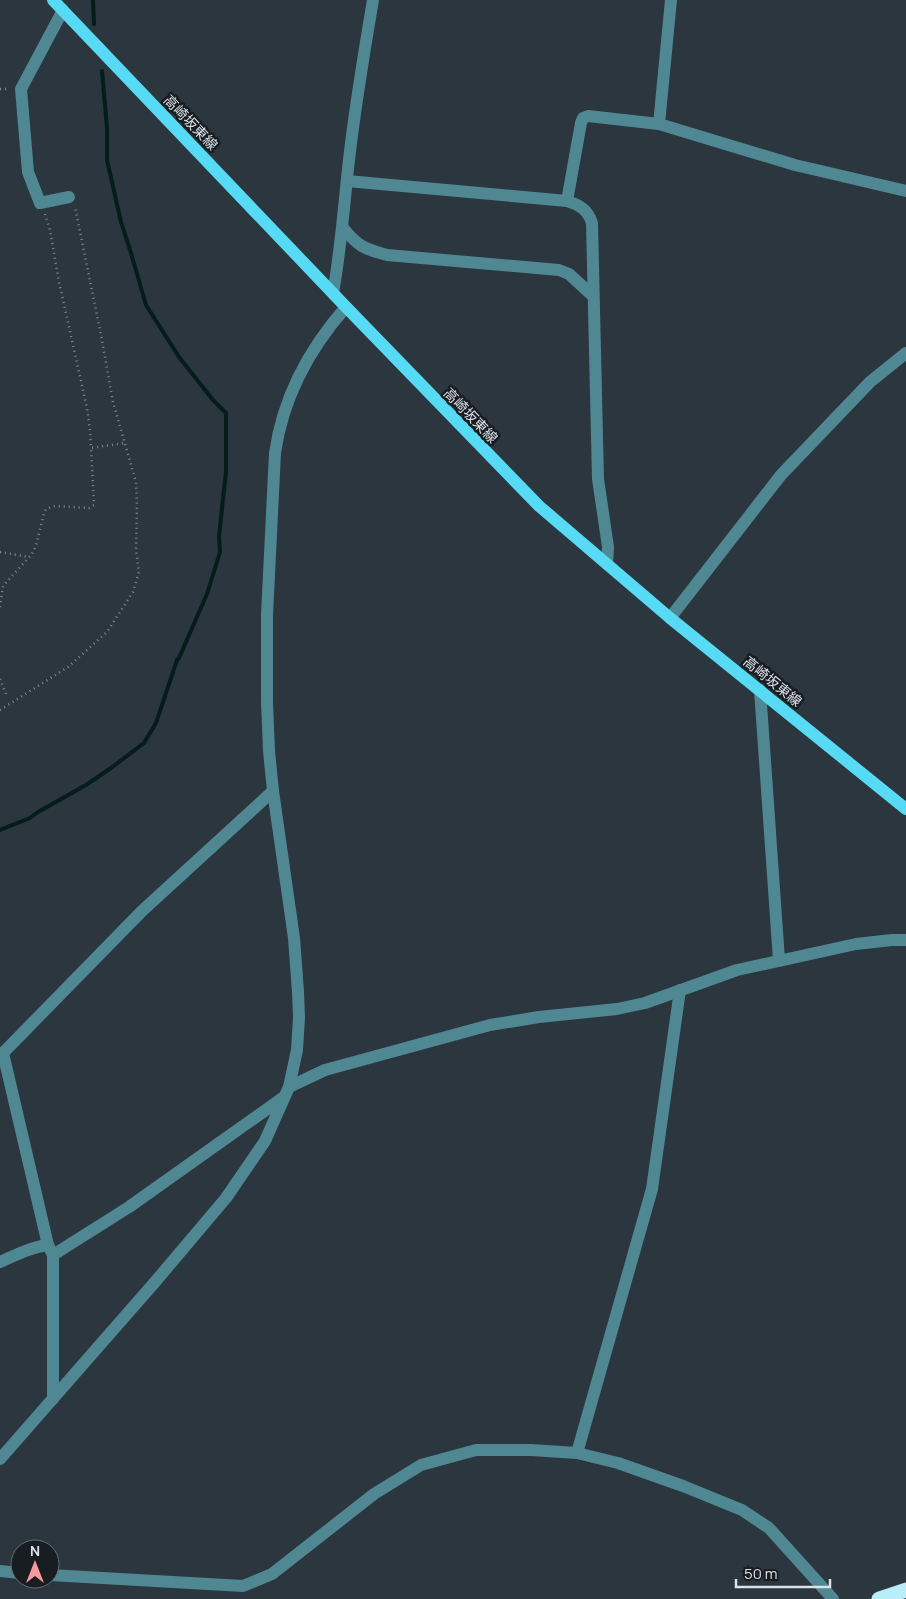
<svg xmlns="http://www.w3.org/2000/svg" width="906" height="1599" font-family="Manrope,'Noto Sans JP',sans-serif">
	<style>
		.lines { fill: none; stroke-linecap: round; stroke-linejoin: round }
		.stream { stroke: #051d1a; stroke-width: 4 }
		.path { stroke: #828b92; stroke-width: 2.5; stroke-dasharray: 1 4; stroke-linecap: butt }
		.minor { stroke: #4f8893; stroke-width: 12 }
		.major { stroke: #57daf3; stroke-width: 12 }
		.highway { stroke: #b9edf8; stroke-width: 15 }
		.labels { text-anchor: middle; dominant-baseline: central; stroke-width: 5; stroke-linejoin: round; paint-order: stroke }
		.street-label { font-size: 14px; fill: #dce3e8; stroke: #181d21 }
	</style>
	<rect width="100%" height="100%" fill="#2b363e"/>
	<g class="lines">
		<!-- stream -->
		<g class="stream">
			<polyline points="93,0 94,24"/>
			<polyline points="0,830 30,818 38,812 86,785 111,768 144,743 156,723 177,660 179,658 207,594 220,552 219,536 226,472 226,413 213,400 179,357 146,305 131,253 121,222 107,160 107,128 102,71"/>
		</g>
		<!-- path -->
		<g class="path">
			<polyline points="0,89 8,89"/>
			<polyline points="45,214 50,230 59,282 87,408 90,430 91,448 125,443"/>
			<polyline points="0,552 29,557"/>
			<polyline points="0,607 3,586 32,554 36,546 44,513 46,509 55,506 89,508 94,505 91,448"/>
			<polyline points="0,679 6,694"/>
			<polyline points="0,710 68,667 107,632 133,592 139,572 136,550 137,505 136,482 113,402 101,335 75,207"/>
		</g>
		<!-- minor -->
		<g class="minor">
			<polyline points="63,10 21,89 28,172 40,203 69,197"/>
			<polyline points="659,124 671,0"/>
			<path d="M347,181L567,201C580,205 588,210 592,223L598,479L608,547L607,564"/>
			<polyline points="567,201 581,123 583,118 588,116 659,124 795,165 906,191"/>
			<path d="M343,228C358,246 364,249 387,255L559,270L569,274L593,296"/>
			<path d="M333,293C341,249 344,204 349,160C355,106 364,53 373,0"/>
			<polyline points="670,618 781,475 870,382 906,353"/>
			<polyline points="760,690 779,960"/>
			<polyline points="3,1053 48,1245 53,1255 53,1399"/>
			<polyline points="0,1054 3,1053 142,911 273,791"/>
			<polyline points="289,1087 325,1070 490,1025 539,1017 617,1009 645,1003 737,970 856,944 892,940 906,940"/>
			<polyline points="53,1255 129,1207 284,1097"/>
			<path d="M0,1262C16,1255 31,1247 48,1245"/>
			<polyline points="577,1453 652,1189 680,990"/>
			<path d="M0,1459L155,1282L226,1198L265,1141L289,1087L297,1050L299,1018L298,992L294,938L273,791L269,751L267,702V615L275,453C283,397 309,349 346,307"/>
			<polyline points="0,1571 20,1573"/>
			<polyline points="50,1575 243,1586 272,1574 374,1494 421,1465 476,1450 531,1450 577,1453 618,1463 683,1486 742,1510 769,1528 833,1599"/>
		</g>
		<!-- major -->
		<polyline class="major" points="53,0 346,307 539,506 670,618 906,809"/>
		<!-- highway -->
		<polyline class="highway" points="879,1599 906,1590"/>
	</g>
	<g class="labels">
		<!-- street labels -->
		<g class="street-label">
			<text transform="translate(191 122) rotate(46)">高崎坂東線</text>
			<text transform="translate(471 415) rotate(46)">高崎坂東線</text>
			<text transform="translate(773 681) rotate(39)">高崎坂東線</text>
		</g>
	</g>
	<!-- north arrow -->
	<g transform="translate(35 1564)"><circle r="24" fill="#181d21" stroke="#666c71"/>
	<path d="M0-4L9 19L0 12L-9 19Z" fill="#f59b9c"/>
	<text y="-8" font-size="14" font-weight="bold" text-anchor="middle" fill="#dce3e8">N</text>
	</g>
	<!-- scale -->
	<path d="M736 1579v8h94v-8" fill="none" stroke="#dce3e8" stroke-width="2.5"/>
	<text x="744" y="1579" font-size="15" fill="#dce3e8" stroke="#181d21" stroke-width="4" paint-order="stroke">50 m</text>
</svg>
